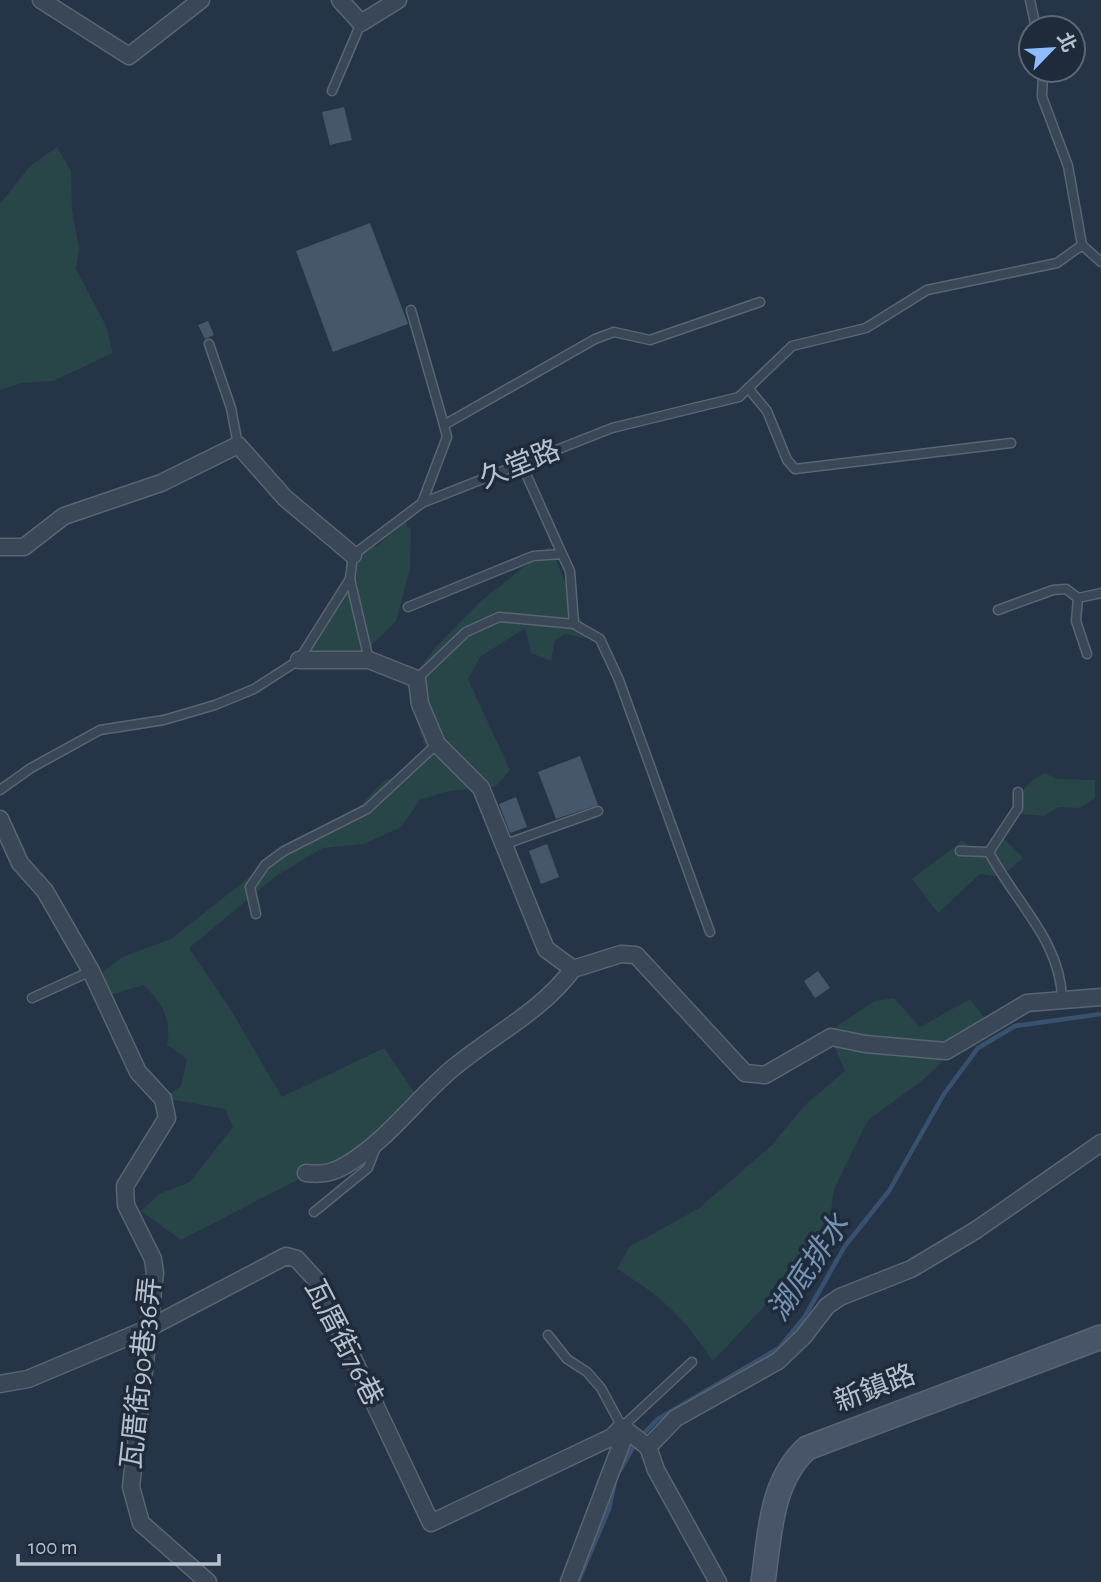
<svg xmlns="http://www.w3.org/2000/svg" width="1101" height="1582" font-family="'Alegreya Sans','Noto Sans TC',sans-serif">
	<style>
		.green { fill: #284547 }
		.lines { fill: none; stroke-linecap: round; stroke-linejoin: round }
		.stream { stroke: #38516f; stroke-width: 4.5 }
		.building { fill: #47576b }
		.lane-casing { stroke: #596573; stroke-width: 11 }
		.street-casing { stroke: #596573; stroke-width: 19 }
		.secondary-casing { stroke: #596573; stroke-width: 26 }
		.lane { stroke: #3a4756; stroke-width: 8 }
		.street { stroke: #3a4756; stroke-width: 16 }
		.secondary { stroke: #485569; stroke-width: 23 }
		.labels { text-anchor: middle; dominant-baseline: central; stroke-width: 7; stroke-linejoin: round; paint-order: stroke }
		.street-label { font-size: 28px; fill: #b8c2cf; stroke: #1f2b3b }
		.water-label { font-size: 30px; font-style: italic; fill: #7693b4; stroke: #1f2b3b }
	</style>
	<rect width="100%" height="100%" fill="#253547"/>
	<!-- green -->
	<g class="green">
		<polygon points="57,147 71,171 72,210 79,249 76,269 106,326 113,353 53,381 21,383 0,390 0,204 30,166"/>
		<polygon points="406,521 408,528 411,527 410,569 396,621 353,664 306,660 349,580 353,555 377,546"/>
		<path d="M550,546L583,625L599,636L584,638L566,634L555,640L551,661L531,653L525,628L480,657L468,679L510,770L495,787L449,791L420,800L401,827L364,844L323,848L276,876L189,948L231,1010L282,1097L384,1048L417,1096L384,1135L181,1240L141,1211L159,1194L190,1182L233,1127L225,1109L164,1098L181,1086L187,1059L167,1045C172,1019 162,1002 143,985L107,996L103,972L122,957L171,939L289,846L355,811L384,781L404,773L426,752L413,708L409,681L436,647L480,602Z"/>
		<path d="M1045,773L1057,779L1095,780V798L1080,808L1059,807L1044,816L1022,814L1017,804C1022,788 1031,779 1045,773Z"/>
		<polygon points="999,834 1023,858 1001,877 980,874 938,913 912,879 962,841 981,854"/>
		<path d="M894,998L920,1027L970,999L994,1031L950,1054L922,1081L868,1120L834,1189L827,1239L713,1361C680,1314 665,1299 617,1269L629,1247L698,1209L772,1145L805,1105L845,1071L828,1032L875,1001Z"/>
	</g>
	<g class="lines">
		<!-- stream -->
		<g class="stream">
			<polyline points="620,1470 638,1439 658,1419 779,1348 804,1318 845,1246 889,1191 944,1094 978,1048 1015,1026 1101,1014"/>
			<polyline points="578,1582 609,1509 615,1481"/>
		</g>
	</g>
	<!-- building -->
	<g class="building">
		<polygon points="344,107 352,140 330,145 322,112"/>
		<polygon points="370,223 408,324 333,352 296,251"/>
		<polygon points="208,321 214,335 205,339 198,325"/>
		<polygon points="580,756 598,805 556,819 538,772"/>
		<polygon points="516,797 527,827 510,833 499,804"/>
		<polygon points="547,844 559,877 541,884 529,851"/>
		<polygon points="818,971 830,988 815,998 804,981"/>
	</g>
	<g class="lines">
		<!-- lane casing -->
		<g class="lane-casing">
			<g id="lane">
				<polyline points="1030,0 1036,28"/>
				<polyline points="1043,70 1042,97 1068,166 1082,245"/>
				<polyline points="332,91 361,23"/>
				<polyline points="411,310 444,425 595,339 614,332 650,340 760,302"/>
				<polyline points="209,344 231,408 238,445"/>
				<polyline points="748,388 767,411 787,460 795,469 1011,443"/>
				<polyline points="522,465 562,554"/>
				<polyline points="422,503 447,437 444,425"/>
				<polyline points="350,579 369,660"/>
				<polyline points="1078,598 1076,621 1087,654"/>
				<polyline points="408,607 533,556 562,554 570,571 574,624 600,639 619,680 710,932"/>
				<polyline points="998,610 1053,590 1066,589 1078,598 1101,593"/>
				<polyline points="417,679 466,632 499,617 574,624"/>
				<polyline points="0,790 31,768 100,730 164,720 215,705 254,689 299,660 350,579 353,555 422,503 612,428 739,397 792,346 866,328 927,290 1057,263 1082,245 1101,262"/>
				<path d="M1018,792V808L989,852C1014,901 1061,941 1062,999"/>
				<polyline points="503,845 598,811"/>
				<polyline points="960,851 989,852"/>
				<polyline points="256,914 250,887 265,865 284,851 367,809 437,744"/>
				<polyline points="32,998 91,971"/>
				<polyline points="314,1212 368,1168 376,1147"/>
				<polyline points="548,1335 567,1359 587,1372 601,1388 622,1427 692,1362"/>
			</g>
		</g>
		<!-- street casing -->
		<g class="street-casing">
			<g id="street">
				<polyline points="41,0 129,56 201,0"/>
				<polyline points="340,0 361,23 398,0"/>
				<polyline points="0,547 24,547 64,516 161,483 238,445 285,498 353,555"/>
				<polyline points="299,660 369,660 417,679 420,704 437,744 481,788 546,949 573,969 621,954 636,955 745,1073 765,1075 831,1037 865,1044 946,1051 1027,1003 1101,997"/>
				<polyline points="0,819 20,863 45,891 91,971 138,1072 163,1099 167,1118 125,1186 126,1205 153,1259 155,1273 131,1487 141,1523 208,1582"/>
				<path d="M306,1173C322,1175 332,1173 346,1165C388,1140 417,1098 453,1068C494,1034 541,1012 573,969"/>
				<polyline points="0,1384 28,1379 147,1329 286,1256 297,1259 316,1280 431,1523 612,1437 622,1427 648,1447 656,1470 718,1582"/>
				<polyline points="648,1447 676,1418 778,1361 804,1336 827,1306 840,1297 911,1269 976,1230 1101,1143"/>
				<polyline points="569,1582 626,1432"/>
			</g>
		</g>
		<!-- secondary casing -->
		<g class="secondary-casing">
			<path id="secondary" d="M763,1582C770,1535 770,1482 807,1448L1101,1337"/>
		</g>
		<!-- lane -->
		<use href="#lane" class="lane"/>
		<!-- street -->
		<use href="#street" class="street"/>
		<!-- secondary -->
		<use href="#secondary" class="secondary"/>
	</g>
	<g class="labels">
		<!-- street labels -->
		<g class="street-label">
			<text transform="translate(520 465) rotate(-22)">久堂路</text>
			<text transform="translate(343 1343) rotate(63)">瓦厝街76巷</text>
			<text transform="translate(142 1373) rotate(-84)">瓦厝街90巷36弄</text>
			<text transform="translate(875 1389) rotate(-21)">新鎮路</text>
		</g>
		<!-- water labels -->
		<g class="water-label">
			<text transform="translate(809 1268) rotate(-56)">湖底排水</text>
		</g>
	</g>
	<!-- north arrow -->
	<g transform="translate(1052 49) rotate(65)"><circle r="33" fill="#1f2b3b" stroke="#5c6776" stroke-width="2"/>
	<path d="M0-5L12 26L0 18L-12 26Z" fill="#8dbdff"/>
	<text y="-10" font-size="19" font-weight="bold" text-anchor="middle" fill="#b8c2cf">北</text>
	</g>
	<!-- scale -->
	<path d="M18 1554v10h201v-10" fill="none" stroke="#b8c2cf" stroke-width="3.5"/>
	<text x="28" y="1554" font-size="21" fill="#b8c2cf" stroke="#1f2b3b" stroke-width="5" paint-order="stroke">100 m</text>
</svg>
